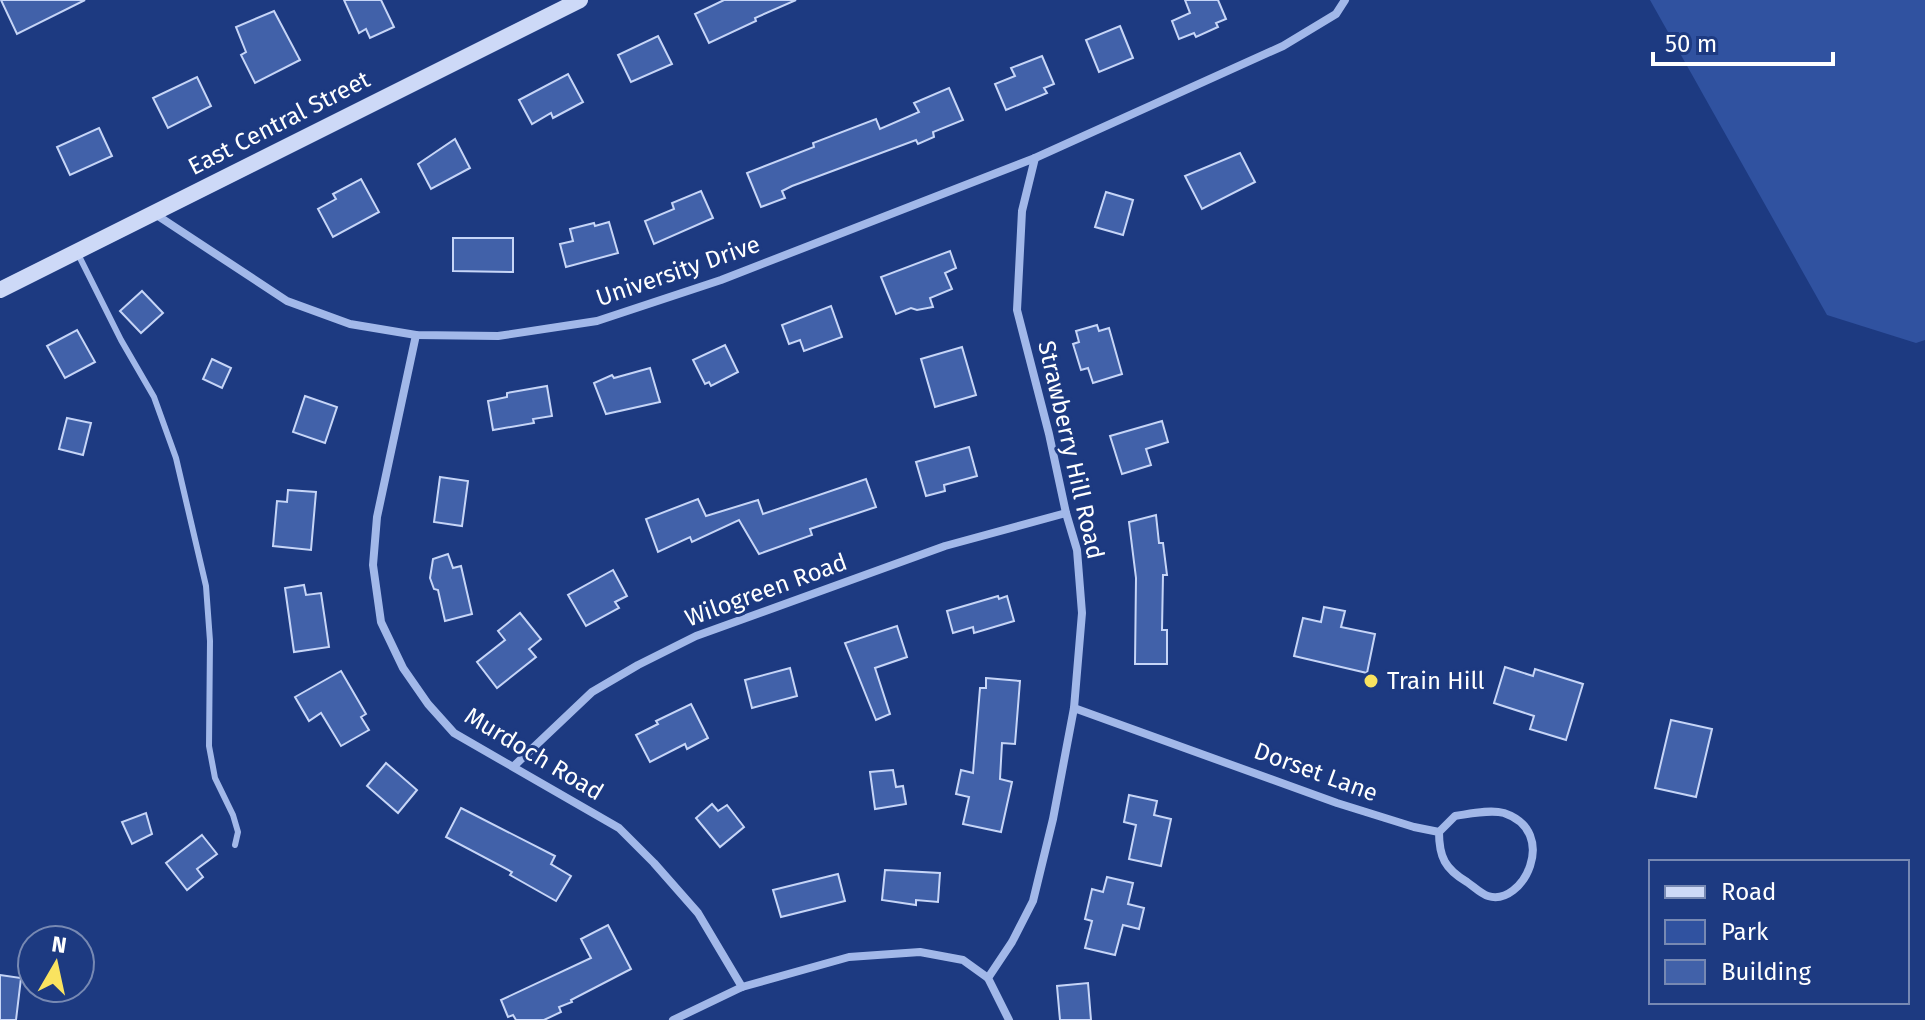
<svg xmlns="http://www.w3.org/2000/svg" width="1925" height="1020" font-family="'Fira Sans',sans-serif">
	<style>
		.green { fill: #3052a0 }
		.building { fill: #4161a9; stroke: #c6d5f7; stroke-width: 2 }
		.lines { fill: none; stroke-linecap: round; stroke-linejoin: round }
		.service { stroke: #a2b8e9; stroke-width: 6 }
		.minor { stroke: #a2b8e9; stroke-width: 8 }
		.secondary { stroke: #cdd9f7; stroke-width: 16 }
		.poi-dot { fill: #f9e360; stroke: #1d3a81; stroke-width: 3 }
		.labels { text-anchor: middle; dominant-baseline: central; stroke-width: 6; stroke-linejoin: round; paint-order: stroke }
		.street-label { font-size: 24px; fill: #fff; stroke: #1d3a81 }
		.poi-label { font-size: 24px; fill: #fff; stroke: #1d3a81; text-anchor: start }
	</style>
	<rect width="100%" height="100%" fill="#1d3a81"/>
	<!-- green -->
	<polygon class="green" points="1650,0 1925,0 1925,340 1916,343 1827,315"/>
	<!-- building -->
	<g class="building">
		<polygon points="1,0 85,0 17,34"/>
		<polygon points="344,0 381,0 394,27 370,38 366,29 359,33"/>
		<polygon points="724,0 796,0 755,18 756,21 709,43 695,14"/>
		<polygon points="1185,0 1218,0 1226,19 1216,23 1218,27 1196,37 1194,33 1179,39 1172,21 1190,13"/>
		<polygon points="274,11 300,60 255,83 241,55 246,52 236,27"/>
		<polygon points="1120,26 1133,58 1099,72 1086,40"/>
		<polygon points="658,36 672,64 631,82 618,55"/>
		<polygon points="1042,56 1054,84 1044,88 1047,93 1006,110 995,84 1015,76 1011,68"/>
		<polygon points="568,74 583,102 553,118 551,113 532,124 519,100"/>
		<polygon points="197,77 211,106 168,128 153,98"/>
		<polygon points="949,88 963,120 933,132 934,137 918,144 916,140 792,186 782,191 785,198 761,207 747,173 814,147 813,143 876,119 880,129 919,112 914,103"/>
		<polygon points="99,128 112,156 70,175 57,147"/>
		<polygon points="455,139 470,168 431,189 418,164"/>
		<polygon points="1240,153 1255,182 1202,209 1185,176"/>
		<polygon points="361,179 379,212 333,237 318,209 336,199 333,194"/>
		<polygon points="701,191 713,218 654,244 645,221 674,209 672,203"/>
		<polygon points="1106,192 1133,200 1123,235 1095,227"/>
		<polygon points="609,222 618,253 566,267 560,244 573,241 570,229 594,223 595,226"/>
		<polygon points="453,238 513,238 513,272 453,271"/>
		<polygon points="950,251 956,268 945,273 952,289 930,298 933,307 917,310 911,308 896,314 881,277"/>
		<polygon points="142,291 163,313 141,333 120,311"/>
		<polygon points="831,306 842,337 804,351 800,340 789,344 782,325"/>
		<polygon points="1097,325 1099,331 1109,328 1122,374 1093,383 1088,368 1081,370 1073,344 1079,342 1076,331"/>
		<polygon points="77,330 95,362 65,378 47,346"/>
		<polygon points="725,345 738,372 711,386 709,382 705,384 693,360"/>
		<polygon points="962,347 976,395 935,407 921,359"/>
		<polygon points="212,359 231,368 222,388 203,379"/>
		<polygon points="650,368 660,402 606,414 594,383 612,375 614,378"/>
		<polygon points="547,386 552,416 533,419 534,423 493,430 488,401 507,397 507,393"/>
		<polygon points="305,396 337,407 325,443 293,432"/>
		<polygon points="67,418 91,423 83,455 59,449"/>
		<polygon points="1162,421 1168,442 1146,449 1151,465 1122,474 1110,436"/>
		<polygon points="969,447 977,476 944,485 945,491 926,496 916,462"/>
		<polygon points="440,477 468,481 462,526 434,522"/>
		<polygon points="866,479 876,507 810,529 812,535 759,554 739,520 692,542 690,537 658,552 646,519 698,499 706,516 758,500 763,514"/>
		<polygon points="288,490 316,492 311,550 273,546 277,501 287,502"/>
		<polygon points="1156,515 1159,543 1163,543 1167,575 1163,575 1162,630 1167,630 1167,664 1135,664 1136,578 1129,522"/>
		<polygon points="448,554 453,568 461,566 472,614 445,621 438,590 434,589 430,578 433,559"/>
		<polygon points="613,570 627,596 615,602 619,608 586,626 568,595"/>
		<polygon points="304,585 306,595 321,593 329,647 294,652 285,588"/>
		<polygon points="998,596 999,599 1007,596 1014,621 974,633 973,627 953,633 947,611"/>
		<polygon points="1324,607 1345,611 1341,627 1375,634 1367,673 1294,656 1303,618 1321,622"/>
		<polygon points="520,613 541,639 529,649 536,657 497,688 477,662 505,640 498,631"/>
		<polygon points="897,626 907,657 875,668 890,714 876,720 845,643"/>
		<polygon points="1505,667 1533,676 1535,669 1583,684 1566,740 1530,729 1534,716 1494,703"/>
		<polygon points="790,668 797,696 752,708 745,680"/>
		<polygon points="341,671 366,714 361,717 369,730 341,746 321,713 309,721 295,697"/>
		<polygon points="986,678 1020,681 1015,744 1002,743 1000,779 1012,782 1001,832 963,824 969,797 956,794 961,770 973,773 980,688 986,688"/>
		<polygon points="691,704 708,738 687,749 685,744 650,762 636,735 658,724 656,721"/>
		<polygon points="1671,720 1712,729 1696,797 1655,788"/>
		<polygon points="386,763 417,790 398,813 367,786"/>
		<polygon points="893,770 896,787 903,786 906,804 875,809 870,772"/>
		<polygon points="1129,795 1157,801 1154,815 1171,819 1161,866 1129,859 1136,825 1124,822"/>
		<polygon points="712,804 718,811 727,805 744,827 720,847 696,818"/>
		<polygon points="461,808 555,856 551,864 571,876 556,901 510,875 512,872 446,837"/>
		<polygon points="146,813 152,834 132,844 122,822"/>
		<polygon points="202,835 217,854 197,869 203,877 187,890 166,863"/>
		<polygon points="885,870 940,873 938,902 916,900 916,905 882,900"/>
		<polygon points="838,874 845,901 781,917 773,890"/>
		<polygon points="1107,877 1133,883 1128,904 1144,908 1139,929 1123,925 1115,955 1085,948 1092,921 1085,919 1092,889 1103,892"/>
		<polygon points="608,925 631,969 571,1000 572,1002 559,1007 561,1012 544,1020 516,1020 513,1015 508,1017 501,1000 591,958 581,939"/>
		<polygon points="0,975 21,978 16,1020 0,1020"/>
		<polygon points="1088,983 1091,1020 1060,1020 1057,986"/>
	</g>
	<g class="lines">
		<!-- service -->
		<polyline class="service" points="77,252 121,340 154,397 176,458 206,586 210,641 209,746 215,778 233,815 238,832 235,845"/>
		<!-- minor -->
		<g class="minor">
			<polyline points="155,214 287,301 350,324 416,335 498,336 597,321 721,280 1035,158 1283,46 1336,14 1345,0"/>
			<polyline points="416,335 377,517 373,565 381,622 403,668 428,704 454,733 619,828 654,863 698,913 742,987"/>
			<path d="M1074,708L1337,803L1414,827L1439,832L1455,816C1469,814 1490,809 1504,813C1560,832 1523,907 1488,896C1481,894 1473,886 1467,882C1445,869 1439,857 1439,832"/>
			<polyline points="514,766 592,692 638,665 696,636 945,546 1066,513"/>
			<polyline points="673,1020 742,987 849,957 920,952 963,960 988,978"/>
			<polyline points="1009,1020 988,978 1012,942 1033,901 1053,819 1074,708 1082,613 1077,550 1066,513 1049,434 1017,310 1022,211 1035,158"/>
		</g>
		<!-- secondary -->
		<polyline class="secondary" points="0,290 580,0"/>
	</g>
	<!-- markers -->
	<circle class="poi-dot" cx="1371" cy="681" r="8"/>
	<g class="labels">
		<!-- street labels -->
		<g class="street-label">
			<text transform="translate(279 123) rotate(-27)">East Central Street</text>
			<text transform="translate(678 271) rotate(-19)">University Drive</text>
			<text transform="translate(1071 450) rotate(77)">Strawberry Hill Road</text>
			<text transform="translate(766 590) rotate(-20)">Wilogreen Road</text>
			<text transform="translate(534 754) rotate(31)">Murdoch Road</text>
			<text transform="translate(1316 772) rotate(20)">Dorset Lane</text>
		</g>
		<!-- poi labels -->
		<g class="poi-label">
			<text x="1387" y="681">Train Hill</text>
		</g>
	</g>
	<!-- legend -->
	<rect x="1649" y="860" width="260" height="144" fill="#1d3a81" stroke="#7789b3" stroke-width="2"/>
	<rect x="1665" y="886" width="40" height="12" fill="#cdd9f7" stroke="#7789b3" stroke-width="2"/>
	<text x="1721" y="900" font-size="24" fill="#ffffff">Road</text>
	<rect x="1665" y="920" width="40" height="24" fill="#3052a0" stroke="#7789b3" stroke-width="2"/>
	<text x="1721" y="940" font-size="24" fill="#ffffff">Park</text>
	<rect x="1665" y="960" width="40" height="24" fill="#4161a9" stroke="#7789b3" stroke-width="2"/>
	<text x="1721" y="980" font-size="24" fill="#ffffff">Building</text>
	<!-- north arrow -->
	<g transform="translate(56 964) rotate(9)"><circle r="38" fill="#1d3a81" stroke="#7789b3" stroke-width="2"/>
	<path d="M0-6L14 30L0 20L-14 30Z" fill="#f9e360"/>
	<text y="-12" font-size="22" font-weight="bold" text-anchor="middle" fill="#ffffff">N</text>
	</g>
	<!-- scale -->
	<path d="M1653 52v12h180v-12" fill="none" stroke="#ffffff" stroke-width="4"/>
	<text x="1665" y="52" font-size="24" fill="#ffffff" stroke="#1d3a81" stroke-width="6" paint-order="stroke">50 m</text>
</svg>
